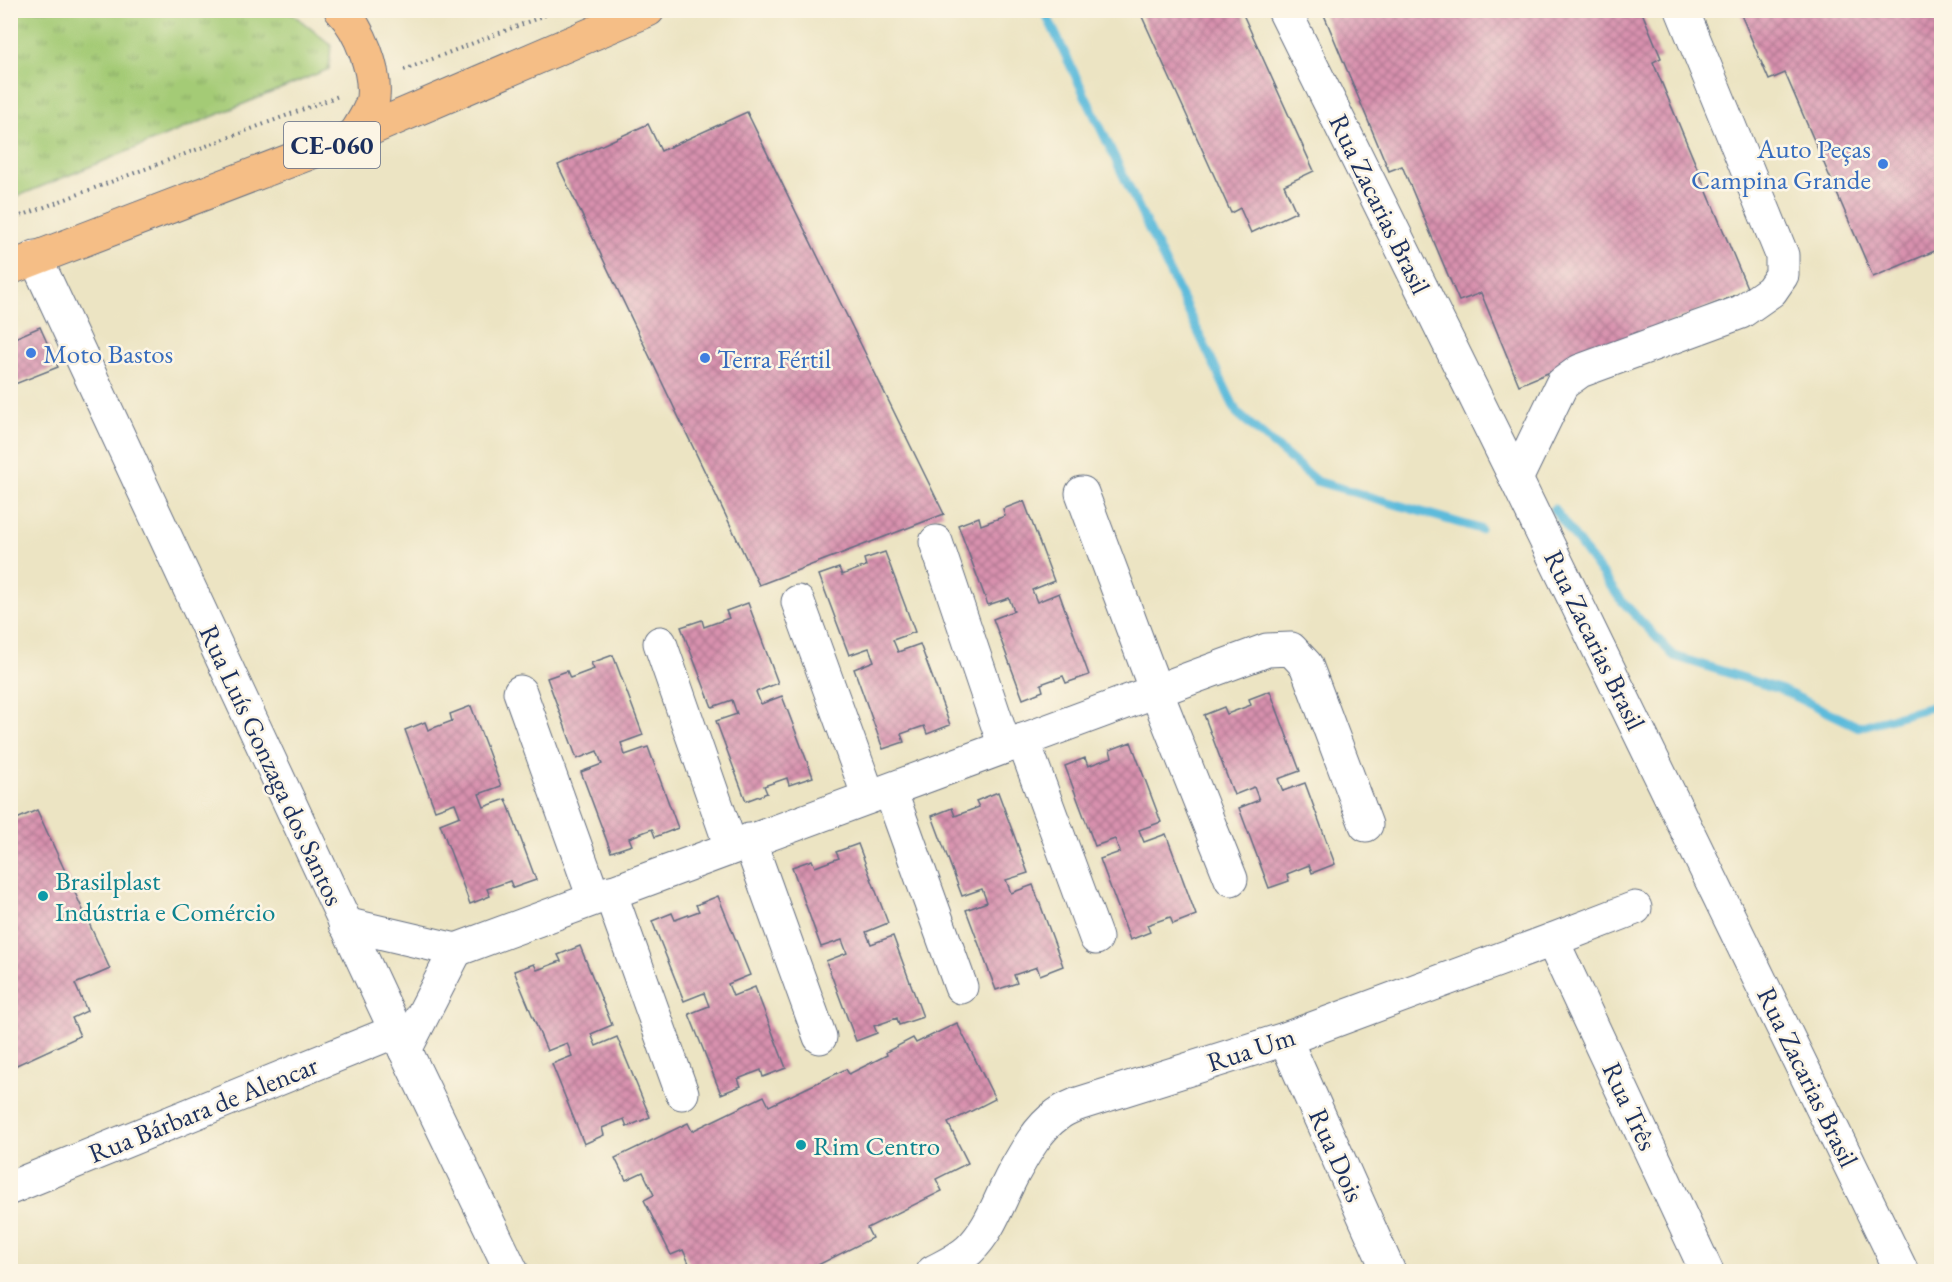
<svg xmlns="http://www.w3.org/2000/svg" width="1952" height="1282" font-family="'EB Garamond',serif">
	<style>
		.grass { fill: url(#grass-tufts); stroke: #607d6a; stroke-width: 1.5 }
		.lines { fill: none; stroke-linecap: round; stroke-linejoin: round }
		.stream { stroke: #5dbbdb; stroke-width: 9 }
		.building { fill: url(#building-cross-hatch) }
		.minor-casing { stroke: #646e81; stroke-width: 35 }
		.highway-casing { stroke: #646e81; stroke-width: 35 }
		.path { stroke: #646e81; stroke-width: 4; stroke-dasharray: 1.5 4.5; stroke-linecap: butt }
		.minor { stroke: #fff; stroke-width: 33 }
		.highway { stroke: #f5be86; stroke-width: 33 }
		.shop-dot { fill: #3f7fe0; stroke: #fcf5e5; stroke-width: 2 }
		.culture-dot { fill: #0f9aa8; stroke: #fcf5e5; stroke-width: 2 }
		.labels { text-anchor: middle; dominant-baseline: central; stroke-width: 5; stroke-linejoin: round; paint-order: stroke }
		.shield { fill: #fcf5e5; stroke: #5e6a86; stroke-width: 1.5 }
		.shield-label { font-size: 26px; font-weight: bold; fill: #1b2f5e }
		.shop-label { font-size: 27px; fill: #366cbe; stroke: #fcf5e5; text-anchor: start }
		.street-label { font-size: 27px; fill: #1b2f5e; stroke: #fcf5e5 }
		.culture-label { font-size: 27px; fill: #0d838f; stroke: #fcf5e5; text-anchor: start }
	</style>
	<defs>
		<pattern id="grass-tufts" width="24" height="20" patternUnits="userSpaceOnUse" patternTransform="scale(1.5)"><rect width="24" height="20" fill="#a4cb76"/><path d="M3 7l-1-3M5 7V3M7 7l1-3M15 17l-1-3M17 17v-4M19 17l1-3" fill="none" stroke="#85a564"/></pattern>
		<pattern id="building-cross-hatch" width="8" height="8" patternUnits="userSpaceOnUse" patternTransform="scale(1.5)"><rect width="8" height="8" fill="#d891ae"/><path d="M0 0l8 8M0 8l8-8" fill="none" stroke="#ae7791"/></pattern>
	</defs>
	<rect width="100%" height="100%" fill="#fcf5e5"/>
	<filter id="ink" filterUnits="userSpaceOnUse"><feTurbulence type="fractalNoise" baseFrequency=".0167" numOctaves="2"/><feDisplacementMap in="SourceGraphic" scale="12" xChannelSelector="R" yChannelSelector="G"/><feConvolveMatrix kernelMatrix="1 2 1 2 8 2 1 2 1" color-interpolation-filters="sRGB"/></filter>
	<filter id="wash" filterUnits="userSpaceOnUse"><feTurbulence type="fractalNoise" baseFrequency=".008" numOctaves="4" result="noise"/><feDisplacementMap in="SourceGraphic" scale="24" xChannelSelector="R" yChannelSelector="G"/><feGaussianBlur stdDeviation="1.35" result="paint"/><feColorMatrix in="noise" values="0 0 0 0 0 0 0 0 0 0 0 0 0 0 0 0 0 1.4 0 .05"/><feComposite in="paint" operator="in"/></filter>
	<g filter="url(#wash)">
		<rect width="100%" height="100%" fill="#ece4c3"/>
		<!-- grass -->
		<polygon class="grass" points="11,10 289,11 331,45 329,69 11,199"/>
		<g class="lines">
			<!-- stream -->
			<g class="stream">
				<polyline points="1044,10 1237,413 1316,481 1480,529"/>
				<polyline points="1554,509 1621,600 1674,656 1782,690 1859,727 1942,704"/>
			</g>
		</g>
		<g id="blocks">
			<!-- building -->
			<g class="building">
				<polygon points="1139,10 1241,10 1314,171 1284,185 1296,212 1251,233 1240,208 1231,213"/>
				<polygon points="1322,10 1641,10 1661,58 1653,62 1748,290 1519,385 1481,293 1459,301 1402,166 1389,171"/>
				<polygon points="1739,10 1942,10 1942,248 1873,277 1785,73 1769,80"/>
				<polygon points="747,112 944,514 759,585 558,165 648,124 661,151"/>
				<polygon points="40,327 58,367 10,386 10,340"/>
				<polygon points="1024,501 1054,581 1032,590 1037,602 1059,593 1089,675 1066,683 1063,676 1041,684 1043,691 1023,699 993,619 1014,611 1009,598 988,605 958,525 979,517 981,525 1005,516 1003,509"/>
				<polygon points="885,552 915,632 893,640 898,652 920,644 950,725 927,734 924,726 901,734 904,742 883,749 854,669 874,661 869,648 849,655 819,575 839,568 842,575 866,566 864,559"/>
				<polygon points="748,603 778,683 756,692 761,704 782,696 813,777 789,785 787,778 764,786 767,793 746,801 716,721 737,714 732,700 712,707 681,627 702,620 704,627 729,618 726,611"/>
				<polygon points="613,655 643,735 621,743 625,755 648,747 678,828 655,837 652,829 629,838 632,845 611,852 581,772 602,764 597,751 577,759 547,678 567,671 570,678 594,669 591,663"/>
				<polygon points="1270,691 1300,771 1278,779 1283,791 1305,783 1335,864 1312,873 1309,865 1287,874 1289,881 1269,888 1239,808 1259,800 1254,787 1234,795 1204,715 1224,707 1227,714 1251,705 1249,699"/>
				<polygon points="471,706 501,786 479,794 484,807 506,799 536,880 513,888 510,881 487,889 490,896 470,904 440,824 460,816 455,803 435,810 405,730 425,722 428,730 452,721 450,714"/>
				<polygon points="1131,742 1161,822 1139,830 1144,842 1166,834 1196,915 1173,924 1170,917 1147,925 1150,932 1130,940 1100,859 1120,852 1115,839 1095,846 1065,766 1085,758 1088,766 1112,757 1110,750"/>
				<polygon points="998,792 1028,873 1006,880 1011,893 1033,885 1063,966 1040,975 1037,967 1014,975 1017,983 996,990 966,910 987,902 982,889 962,896 932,816 952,808 955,816 979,807 976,801"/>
				<polygon points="37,810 110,969 75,984 87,1011 72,1018 80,1036 10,1068 10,822"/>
				<polygon points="858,844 888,923 866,932 871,944 893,936 923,1017 899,1025 897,1018 874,1026 877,1033 856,1041 826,961 847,953 842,940 821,947 792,867 812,860 815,867 839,858 836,852"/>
				<polygon points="718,896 750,975 728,984 733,996 755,987 786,1068 763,1077 761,1070 738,1079 741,1086 721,1094 689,1014 709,1006 704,993 684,1001 652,921 672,913 675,920 699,911 696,905"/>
				<polygon points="580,946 612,1025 591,1034 596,1046 617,1037 650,1117 627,1127 624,1119 602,1128 604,1135 584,1144 552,1064 572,1056 567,1043 547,1051 514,971 534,964 537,970 561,961 558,955"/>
				<polygon points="957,1023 995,1099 948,1123 968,1163 936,1179 942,1191 867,1228 872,1238 804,1272 693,1272 683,1250 671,1255 644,1200 654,1195 643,1172 626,1180 615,1158 688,1123 692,1131 764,1096 769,1106 846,1069 849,1074 887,1055 886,1052 913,1038 916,1043"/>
			</g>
		</g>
	</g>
	<g filter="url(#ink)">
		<use href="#blocks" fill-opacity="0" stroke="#646e81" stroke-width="1.5"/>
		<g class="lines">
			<!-- minor casing -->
			<g class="minor-casing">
				<g id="minor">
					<polyline points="1284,10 1516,479 1902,1272"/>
					<polyline points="35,257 396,1031 512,1272"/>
					<polyline points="1516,479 1562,384 1580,371 1741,312 1771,291 1782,275 1782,255 1682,10"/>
					<polyline points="1082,493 1156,691 1231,879"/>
					<polyline points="936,542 1005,747"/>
					<polyline points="798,602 869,797"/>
					<polyline points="660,643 731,847"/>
					<polyline points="520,692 594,898"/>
					<polyline points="1023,740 1096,938"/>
					<polyline points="890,790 961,987"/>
					<polyline points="749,840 820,1037"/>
					<polyline points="610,892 682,1093"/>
					<polyline points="345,924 456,950 1267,650 1291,649 1306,665 1366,825"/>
					<polyline points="1552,940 1707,1272"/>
					<polyline points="1285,1039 1389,1272"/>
					<polyline points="405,1050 456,950"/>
					<polyline points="10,1188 396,1031"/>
					<path d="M933,1272C946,1265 958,1260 969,1250C991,1229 999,1200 1013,1174C1024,1154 1038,1128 1057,1115C1063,1110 1071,1107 1078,1104L1285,1039L1552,940L1635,908"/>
				</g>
			</g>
			<!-- highway casing -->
			<g class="highway-casing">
				<g id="highway">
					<path d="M341,10C360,30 376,70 373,98C371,111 361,125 354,136"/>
					<polyline points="10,268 354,136 648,10"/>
				</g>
			</g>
			<!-- path -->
			<g class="path">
				<polyline points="404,70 556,11"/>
				<polyline points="10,220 341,95"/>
			</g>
			<!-- minor -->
			<use href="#minor" class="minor"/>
			<!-- highway -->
			<use href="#highway" class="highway"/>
		</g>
	</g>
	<!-- markers -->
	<g class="shop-dot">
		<circle cx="1883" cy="164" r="6"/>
		<circle cx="31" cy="353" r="6"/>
		<circle cx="705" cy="358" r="6"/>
	</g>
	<g class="culture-dot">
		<circle cx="43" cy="896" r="6"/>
		<circle cx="801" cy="1145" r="6"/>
	</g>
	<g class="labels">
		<!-- shield labels -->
		<rect class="shield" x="284" y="122" width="96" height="46" rx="4.5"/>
		<g class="shield-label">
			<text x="332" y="145">CE-060</text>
		</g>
		<!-- shop labels -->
		<g class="shop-label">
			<text x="1871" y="148" text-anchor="end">Auto Peças<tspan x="1871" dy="31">Campina Grande</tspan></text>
			<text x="43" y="353">Moto Bastos</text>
			<text x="717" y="358">Terra Fértil</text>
		</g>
		<!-- street labels -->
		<g class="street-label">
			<text transform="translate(1380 204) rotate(64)">Rua Zacarias Brasil</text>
			<text transform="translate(1595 640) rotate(64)">Rua Zacarias Brasil</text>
			<text transform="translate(272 765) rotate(65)">Rua Luís Gonzaga dos Santos</text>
			<text transform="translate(1251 1049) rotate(-18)">Rua Um</text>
			<text transform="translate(1808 1077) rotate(64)">Rua Zacarias Brasil</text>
			<text transform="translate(1630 1106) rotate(65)">Rua Três</text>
			<text transform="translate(203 1109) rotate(-22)">Rua Bárbara de Alencar</text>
			<text transform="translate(1337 1155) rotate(66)">Rua Dois</text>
		</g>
		<!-- culture labels -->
		<g class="culture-label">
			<text x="55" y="880">Brasilplast<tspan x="55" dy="31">Indústria e Comércio</tspan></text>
			<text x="813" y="1145">Rim Centro</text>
		</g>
	</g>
	<!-- margin -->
	<rect width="1952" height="1282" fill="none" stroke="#fcf5e5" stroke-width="36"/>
</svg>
